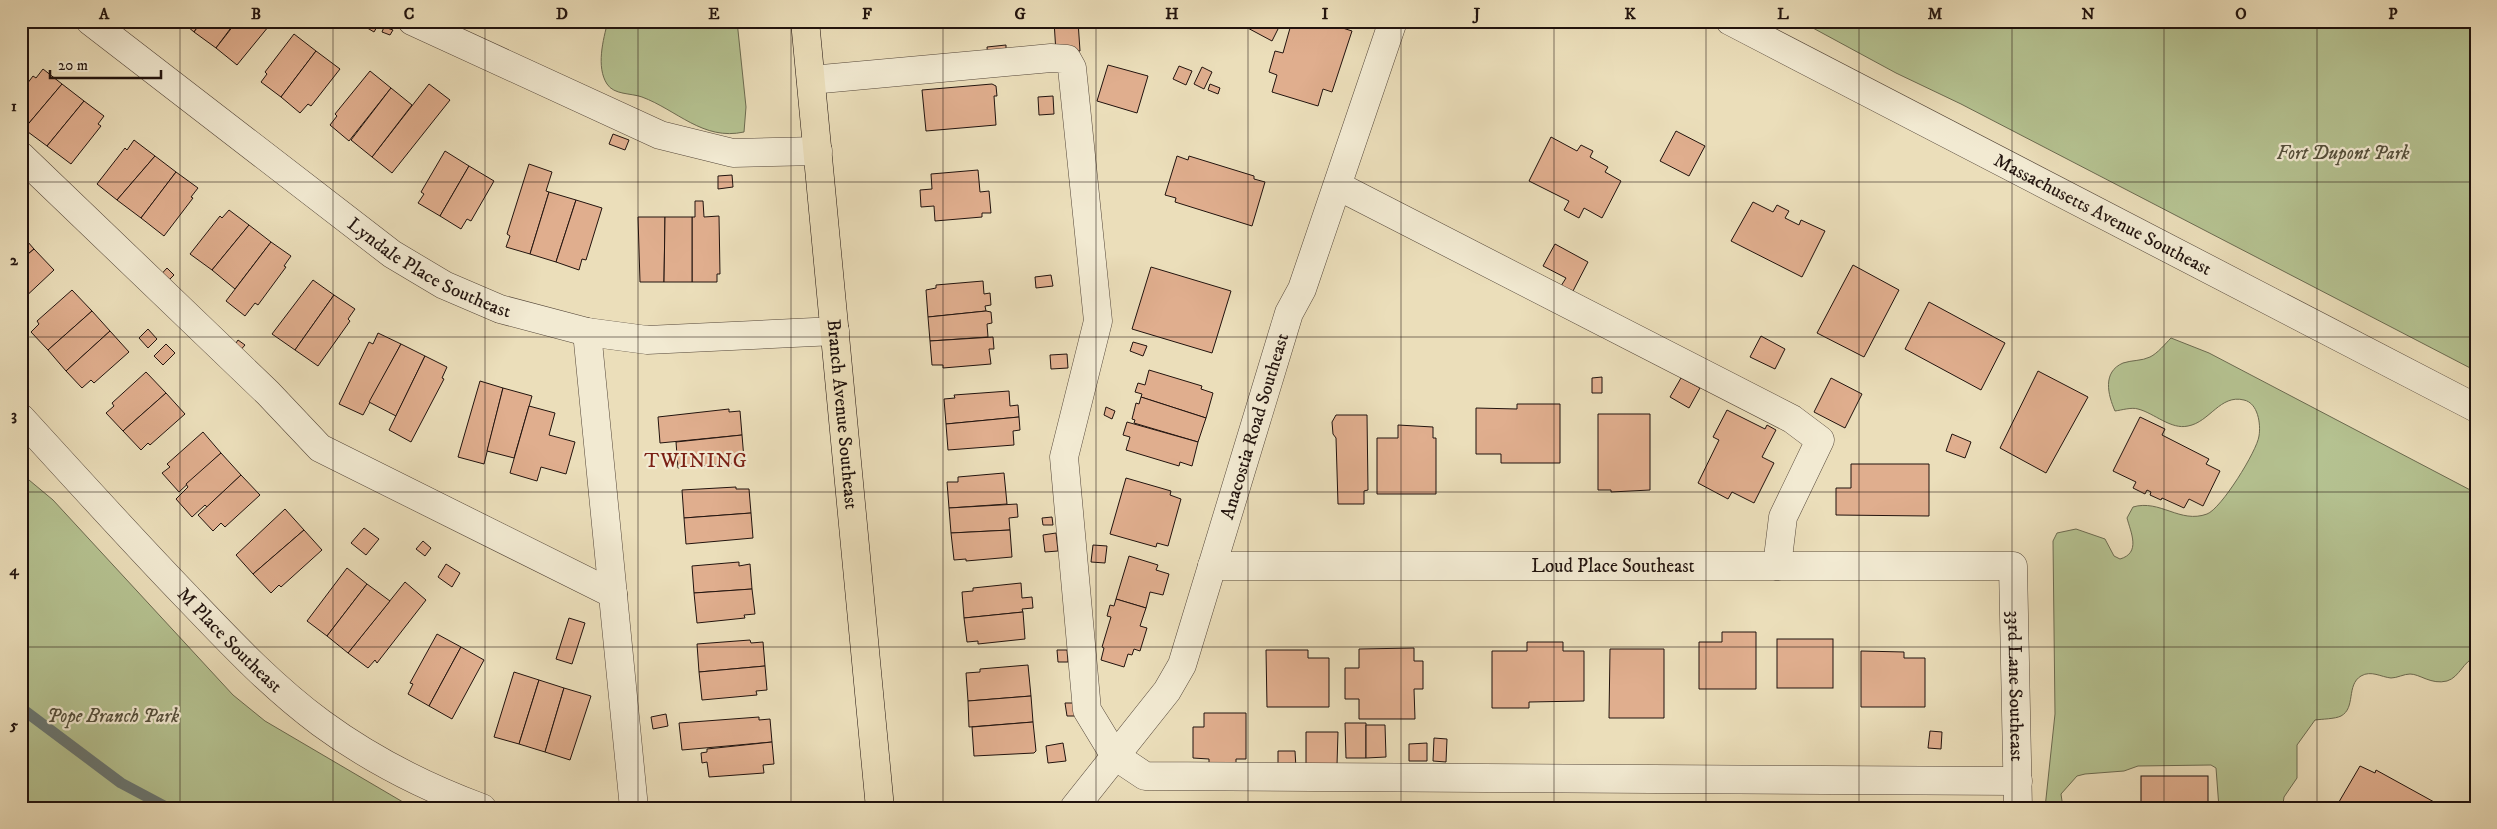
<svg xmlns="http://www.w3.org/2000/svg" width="2497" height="829" font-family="'IM FELL DW Pica',serif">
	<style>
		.green { fill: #b5c291; stroke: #6b6a50 }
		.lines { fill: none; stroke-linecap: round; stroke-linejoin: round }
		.stream { stroke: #6a7874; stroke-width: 11 }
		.building { fill: #e0ae8e; stroke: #21130e }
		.minor-casing { stroke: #544639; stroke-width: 29 }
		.major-casing { stroke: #21130e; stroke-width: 29 }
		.path { stroke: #21130e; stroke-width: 3; stroke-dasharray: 4 2.5; stroke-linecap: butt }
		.minor { stroke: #f2ead2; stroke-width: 28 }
		.major { stroke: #ebdeba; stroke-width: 28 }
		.grid { fill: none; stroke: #21130e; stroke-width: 1; stroke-opacity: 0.55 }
		.labels { text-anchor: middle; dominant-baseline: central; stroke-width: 4.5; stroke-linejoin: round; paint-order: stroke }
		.park-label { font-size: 19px; font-style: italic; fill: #55503c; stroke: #f2ead2 }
		.street-label { font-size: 19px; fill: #21130e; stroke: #f2ead2 }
		.neighbourhood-label { font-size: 20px; letter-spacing: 1px; fill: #7a1f14; stroke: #f2ead2 }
		.neatline { fill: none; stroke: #21130e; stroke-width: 2 }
		.grid-label { font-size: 16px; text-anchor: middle; font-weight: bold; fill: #21130e }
	</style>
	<rect width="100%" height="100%" fill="#ebdeba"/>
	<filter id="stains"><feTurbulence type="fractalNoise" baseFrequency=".004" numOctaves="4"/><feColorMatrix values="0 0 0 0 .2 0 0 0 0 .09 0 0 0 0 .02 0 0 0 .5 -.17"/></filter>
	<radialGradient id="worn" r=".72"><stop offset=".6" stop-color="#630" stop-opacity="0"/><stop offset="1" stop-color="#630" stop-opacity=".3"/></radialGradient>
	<!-- green -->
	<g class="green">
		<path d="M608,21H737L746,107L744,132C703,141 677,110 642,97C631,93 614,95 607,84C596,67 603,40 608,21Z"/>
		<polygon points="1800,21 2476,21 2476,371 1961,104 1896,73"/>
		<path d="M2171,338L2209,353L2476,493V657C2463,661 2460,677 2447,681C2431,685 2420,674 2410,674C2404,674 2397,678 2391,678C2381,677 2371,670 2361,676C2346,685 2356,708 2341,716C2335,719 2322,719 2315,720L2297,745V778L2284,797L2283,804L2285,808H2219L2216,768L2211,765L2138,766L2124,771L2085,774L2077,776L2061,794L2063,808H2045L2055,714L2053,541L2057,533L2076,529L2105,539L2114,556L2120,559C2141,553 2131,533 2127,518L2133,507C2160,499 2180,524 2207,514C2221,509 2257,451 2259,436C2261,424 2258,403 2244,400C2220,394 2210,422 2188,426C2171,430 2154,413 2138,409C2132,407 2122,410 2115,411C2108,395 2102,372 2123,363C2132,360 2142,361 2150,357C2158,353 2165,344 2171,338Z"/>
		<polygon points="21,478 29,480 53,500 233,695 265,721 408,805 417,808 21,808"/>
	</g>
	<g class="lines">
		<!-- stream -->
		<polyline class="stream" points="21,708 121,783 168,808"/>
	</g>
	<!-- building -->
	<g class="building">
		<polygon points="181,21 202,21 194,32"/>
		<polygon points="202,21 236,21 216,48 194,32"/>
		<polygon points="237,21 273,21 237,65 216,48"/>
		<polygon points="368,21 378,25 374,32 364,26"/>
		<polygon points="1054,21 1078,21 1080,51 1056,53"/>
		<polygon points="1246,21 1282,21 1272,41 1244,26"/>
		<polygon points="1292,21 1321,21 1352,31 1332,92 1323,89 1318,106 1272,92 1277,75 1269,72 1275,51 1283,53"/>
		<polygon points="384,27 393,30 390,35 382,32"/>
		<polygon points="294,34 316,51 281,97 261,82 267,74 265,72"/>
		<polygon points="1006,45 1006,56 988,58 987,47"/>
		<polygon points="316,51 340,69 311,106 308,104 300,113 281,97"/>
		<polygon points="1108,65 1148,76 1137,113 1097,101"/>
		<polygon points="1179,66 1192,71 1186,85 1173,79"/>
		<polygon points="1202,67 1212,72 1204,89 1194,84"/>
		<polygon points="43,69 62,84 24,129 21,127 21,92 33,76 36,78"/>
		<polygon points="370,71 391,88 349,141 330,125 337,116 335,114"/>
		<polygon points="62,84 84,101 47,146 24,129"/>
		<polygon points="429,84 450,100 392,173 372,157"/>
		<polygon points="992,84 996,86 997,96 994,96 996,125 926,131 922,90"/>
		<polygon points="1210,84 1220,88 1218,94 1208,90"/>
		<polygon points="391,88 412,105 372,157 351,140"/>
		<polygon points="1053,96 1054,114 1039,115 1038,97"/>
		<polygon points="84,101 104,116 98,124 101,126 71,164 47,146"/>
		<polygon points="1676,131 1705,146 1689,176 1660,161"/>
		<polygon points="613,134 629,140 625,150 609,144"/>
		<polygon points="1551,137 1577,151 1581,145 1593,151 1590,157 1608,167 1605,172 1621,181 1602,218 1584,208 1579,218 1564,210 1569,201 1529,181"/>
		<polygon points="134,140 155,156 117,200 97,184 125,148 127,150"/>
		<polygon points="445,151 469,166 440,216 418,203 424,194 421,192"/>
		<polygon points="155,156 176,172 141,218 117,200"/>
		<polygon points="1177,156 1188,160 1189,156 1254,176 1254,179 1265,182 1252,226 1175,202 1176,198 1165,195"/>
		<polygon points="529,164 552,172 546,191 549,192 530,254 506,247 510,236 507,234"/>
		<polygon points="469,166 494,181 471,221 467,219 461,229 440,216"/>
		<polygon points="978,170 980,192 989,191 991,213 982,213 982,217 935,221 934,206 921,207 920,190 932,189 931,174"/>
		<polygon points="176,172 198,188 191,197 193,198 164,236 141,218"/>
		<polygon points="732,175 733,187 718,189 718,176"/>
		<polygon points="549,192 576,200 556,262 530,254"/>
		<polygon points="576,200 602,208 586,260 582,259 579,270 556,262"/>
		<polygon points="695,201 703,201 704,217 719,216 720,274 717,274 717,282 692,282 692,217 695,217"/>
		<polygon points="1753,202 1773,212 1777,205 1789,211 1785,218 1799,225 1801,220 1825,231 1802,277 1731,241"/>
		<polygon points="229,210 249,225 212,270 190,254 220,216 222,218"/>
		<polygon points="638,217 665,217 664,282 640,282"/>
		<polygon points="665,217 692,217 692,282 664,282"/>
		<polygon points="249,225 271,242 235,289 212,270"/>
		<polygon points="21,234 34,249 21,260"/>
		<polygon points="271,242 291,256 284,266 286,267 258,305 255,303 245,316 226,301"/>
		<polygon points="1555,244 1588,262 1573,291 1561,286 1566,278 1543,266"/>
		<polygon points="34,249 54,270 21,301 21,260"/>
		<polygon points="1853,265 1899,290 1864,357 1817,333"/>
		<polygon points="1151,267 1231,291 1212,353 1132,329"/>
		<polygon points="167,268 174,275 164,285 157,279"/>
		<polygon points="1051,275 1053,286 1036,288 1035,277"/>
		<polygon points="313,280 334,295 295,350 272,334"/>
		<polygon points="983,281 984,294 990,293 991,305 985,306 986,311 928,317 926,290 936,288 936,285"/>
		<polygon points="72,290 92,311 48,350 31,332 39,324 37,321"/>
		<polygon points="334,295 355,309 348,319 350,321 318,366 295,350"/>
		<polygon points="1929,302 2005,343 1981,390 1905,349"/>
		<polygon points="92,311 110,331 66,371 48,350"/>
		<polygon points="986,311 991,312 992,323 987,324 988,337 930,341 928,317"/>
		<polygon points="148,329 157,339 148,348 139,338"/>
		<polygon points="110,331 129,352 94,383 91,380 82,388 66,371"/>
		<polygon points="378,333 401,344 363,415 339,404 369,342 373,344"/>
		<polygon points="1761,336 1785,349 1775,369 1750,357"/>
		<polygon points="993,337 994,349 989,349 991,364 943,368 943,365 932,365 930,341"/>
		<polygon points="238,340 245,345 238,353 232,349"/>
		<polygon points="1133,342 1147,346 1143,356 1130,351"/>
		<polygon points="166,344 175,353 163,365 154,356"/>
		<polygon points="401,344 425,356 396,416 369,402"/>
		<polygon points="1067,354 1068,368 1051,369 1050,355"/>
		<polygon points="425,356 447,367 442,378 444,379 411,442 389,430"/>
		<polygon points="1149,370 1202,386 1201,389 1213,393 1206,418 1141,397 1142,394 1135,392 1138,383 1145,385"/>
		<polygon points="2038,371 2088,397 2046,473 2000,448"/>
		<polygon points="146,372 166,393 123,431 106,413 114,406 112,403"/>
		<polygon points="1602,377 1602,393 1592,393 1592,378"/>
		<polygon points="1681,378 1700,388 1689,408 1670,397"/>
		<polygon points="1831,378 1862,394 1845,428 1814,412"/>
		<polygon points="480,381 503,388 484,464 458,457"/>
		<polygon points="503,388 532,396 514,458 487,451"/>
		<polygon points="1009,391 1010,406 1018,405 1019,417 946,424 944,399 955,398 954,395"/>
		<polygon points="166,393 185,414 150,445 148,443 141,450 123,431"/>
		<polygon points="1141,397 1206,418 1198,442 1134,423 1135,420 1132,419 1136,403 1139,404"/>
		<polygon points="1517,404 1560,404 1560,463 1501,463 1501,454 1476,454 1476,408 1517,409"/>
		<polygon points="529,406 555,413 549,435 575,442 566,474 541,467 537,481 510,473"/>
		<polygon points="1106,407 1115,411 1112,419 1104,415"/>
		<polygon points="729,409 729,412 740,411 742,435 660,443 658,417"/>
		<polygon points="1727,410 1765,429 1767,425 1776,430 1762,457 1774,463 1754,503 1732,492 1728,499 1698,483 1719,440 1713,437"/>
		<polygon points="1598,414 1650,414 1650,490 1611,492 1611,490 1598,490"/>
		<polygon points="1336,415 1367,415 1368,490 1364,491 1364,504 1338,504 1336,438 1333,434 1332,422"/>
		<polygon points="1019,417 1020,430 1013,431 1014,445 948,450 946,424"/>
		<polygon points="2140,417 2165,429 2162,435 2209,459 2206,464 2220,471 2203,506 2189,499 2184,508 2162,498 2161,500 2150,495 2151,492 2147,490 2145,494 2133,488 2136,482 2113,471"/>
		<polygon points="1127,422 1198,442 1192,466 1180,462 1179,466 1126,450 1130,437 1123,435"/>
		<polygon points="1398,425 1433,427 1433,438 1436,438 1436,494 1377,494 1377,438 1398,438"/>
		<polygon points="203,432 221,453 179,492 162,473 170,467 167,464"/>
		<polygon points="1952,434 1971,442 1965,458 1946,451"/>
		<polygon points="742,435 744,459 734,460 734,463 678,468 676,442"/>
		<polygon points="221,453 241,475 207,507 205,505 192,517 176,499 188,487 186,484"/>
		<polygon points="1851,464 1929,464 1929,516 1836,515 1836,488 1851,488"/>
		<polygon points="1004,473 1007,504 949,508 947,482 958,482 958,477"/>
		<polygon points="241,475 260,495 225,527 221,523 213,531 198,515"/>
		<polygon points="1126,478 1171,491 1170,495 1181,499 1168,546 1157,543 1156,547 1110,534"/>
		<polygon points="736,487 736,489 749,489 751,513 684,518 682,490"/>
		<polygon points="1017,504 1018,517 1009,518 1010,530 951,533 949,508"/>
		<polygon points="285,509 304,530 253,574 236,555"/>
		<polygon points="751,513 753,538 686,544 684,518"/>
		<polygon points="1052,517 1053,525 1043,525 1042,518"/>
		<polygon points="364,528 379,539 366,555 351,543"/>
		<polygon points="304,530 322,550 281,587 279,585 271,593 253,574"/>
		<polygon points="1010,530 1012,557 966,561 966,559 954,560 951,533"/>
		<polygon points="1056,533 1058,551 1045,552 1043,535"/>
		<polygon points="423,541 431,548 425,556 416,549"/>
		<polygon points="1093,545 1107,546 1105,563 1091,562"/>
		<polygon points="1129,556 1158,565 1156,570 1169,574 1163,595 1150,592 1146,608 1116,599"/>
		<polygon points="739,562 739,566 750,564 752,589 694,593 692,566"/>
		<polygon points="446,564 460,573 452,587 438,577"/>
		<polygon points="347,568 367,584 327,636 307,621"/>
		<polygon points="405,582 426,600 377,663 375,660 368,668 348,653"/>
		<polygon points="1021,583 1022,598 1032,597 1033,608 1022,609 1023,612 964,618 962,592 973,591 973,588"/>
		<polygon points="367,584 390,601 348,653 327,636"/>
		<polygon points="752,589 755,614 744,615 745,618 697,623 694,593"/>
		<polygon points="1116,599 1146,608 1140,626 1147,628 1140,651 1134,649 1132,655 1128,654 1124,667 1101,660 1104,648 1102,647 1111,617 1107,616 1110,605 1114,606"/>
		<polygon points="1023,612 1025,639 978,644 978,641 967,642 964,618"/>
		<polygon points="569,618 585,623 572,664 556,659"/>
		<polygon points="1722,632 1756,632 1756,689 1699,689 1699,642 1722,642"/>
		<polygon points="437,634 461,647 429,706 408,694 413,684 410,683"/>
		<rect x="1777" y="639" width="56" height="49"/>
		<polygon points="750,640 751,643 763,642 765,666 699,672 697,644"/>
		<polygon points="1527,642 1563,642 1563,651 1584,651 1584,701 1529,702 1529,708 1492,708 1492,651 1527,651"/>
		<polygon points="461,647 484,660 452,719 429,706"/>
		<polygon points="1414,648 1414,661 1423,661 1423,689 1414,689 1415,719 1359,719 1359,699 1345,699 1345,668 1359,668 1359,649"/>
		<polygon points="1610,649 1664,649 1664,718 1609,718"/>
		<polygon points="1057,650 1067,650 1068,662 1058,662"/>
		<polygon points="1266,650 1308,650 1308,658 1329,658 1329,707 1267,707"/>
		<polygon points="1861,651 1904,652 1904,658 1925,658 1925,707 1861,707"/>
		<polygon points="1028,665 1031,696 968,701 966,673 980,672 980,669"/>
		<polygon points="765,666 767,690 756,691 757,695 702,700 699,672"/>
		<polygon points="514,672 539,680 519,744 494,737"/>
		<polygon points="539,680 564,688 545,752 519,744"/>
		<polygon points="564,688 591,696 570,760 545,752"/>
		<polygon points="1031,696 1033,722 969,727 968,701"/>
		<polygon points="1065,703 1075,703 1077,716 1067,716"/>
		<polygon points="1204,713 1246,713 1246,759 1236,759 1236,767 1209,767 1209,759 1193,758 1193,727 1204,727"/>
		<polygon points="666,714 668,726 653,729 651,717"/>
		<polygon points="759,717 759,720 770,719 772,742 682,750 679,723"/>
		<polygon points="1033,722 1036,751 1034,753 974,756 972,727"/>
		<polygon points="1345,723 1366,723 1366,758 1346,758"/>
		<polygon points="1366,725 1385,725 1386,757 1366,758"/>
		<polygon points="1930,731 1942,732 1941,749 1928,748"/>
		<polygon points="1306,732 1338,732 1337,765 1306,765"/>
		<polygon points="1434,738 1447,739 1446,762 1433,761"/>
		<polygon points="772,742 774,764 763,765 764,773 709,777 707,762 702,763 701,753 707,752 707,749"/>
		<polygon points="1063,743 1066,761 1048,763 1046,746"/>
		<polygon points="1427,743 1427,761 1409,761 1409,744"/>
		<polygon points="1278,751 1295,751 1296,768 1278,768"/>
		<polygon points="2360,766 2375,773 2376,770 2445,808 2338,808 2336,807"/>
		<rect x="2141" y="776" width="67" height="32"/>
	</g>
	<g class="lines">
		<!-- minor casing -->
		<g class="minor-casing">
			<g id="minor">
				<path id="s1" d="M90,21L392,254L444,285L500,309L587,332L647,340L835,331"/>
				<polyline points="412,21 660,135 733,153 818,151"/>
				<path id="s2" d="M1730,21L2476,408"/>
				<polyline points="811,80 1051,58 1067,59 1072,68 1098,321 1064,457 1087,710 1115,756 1145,776 2018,781"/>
				<polyline points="21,156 268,393 320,448 613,594"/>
				<polyline points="1338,186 1792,419 1820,440 1783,517 1777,566"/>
				<polyline points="587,332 634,808"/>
				<path id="s3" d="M21,418C76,478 130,538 186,596C229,641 271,686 321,723C370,759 425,787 482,808"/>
				<path id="s4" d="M1212,566H2013L2018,808"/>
				<path id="s5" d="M1074,808L1167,691L1182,665L1289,313L1302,289L1393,21"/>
			</g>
		</g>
		<!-- major casing -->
		<g class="major-casing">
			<g id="major">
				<path id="s6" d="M805,21L880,808"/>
			</g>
		</g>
		<!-- path -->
		<polyline class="path" points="21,22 22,21"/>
		<!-- minor -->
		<use href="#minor" class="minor"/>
		<!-- major -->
		<use href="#major" class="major"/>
	</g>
	<!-- grid -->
	<path class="grid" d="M180,21V808M333,21V808M485,21V808M638,21V808M791,21V808M943,21V808M1096,21V808M1248,21V808M1401,21V808M1554,21V808M1706,21V808M1859,21V808M2012,21V808M2164,21V808M2317,21V808M21,182H2476M21,337H2476M21,492H2476M21,647H2476"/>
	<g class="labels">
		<!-- park labels -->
		<g class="park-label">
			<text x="2343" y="153">Fort Dupont Park</text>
			<text x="113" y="716">Pope Branch Park</text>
		</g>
		<!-- street labels -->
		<g class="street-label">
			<text stroke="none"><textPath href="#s2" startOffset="420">Massachusetts Avenue Southeast</textPath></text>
			<text stroke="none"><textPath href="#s1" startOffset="421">Lyndale Place Southeast</textPath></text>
			<text stroke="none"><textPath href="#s6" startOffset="395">Branch Avenue Southeast</textPath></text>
			<text stroke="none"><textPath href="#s5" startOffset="429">Anacostia Road Southeast</textPath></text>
			<text stroke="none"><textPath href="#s4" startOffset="401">Loud Place Southeast</textPath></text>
			<text stroke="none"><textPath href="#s3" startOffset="305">M Place Southeast</textPath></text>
			<text stroke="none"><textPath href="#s4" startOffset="921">33rd Lane Southeast</textPath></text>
		</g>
		<!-- neighbourhood labels -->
		<g class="neighbourhood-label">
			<text x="696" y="461">TWINING</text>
		</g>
	</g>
	<!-- margin -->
	<rect width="2497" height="829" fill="none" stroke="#ebdeba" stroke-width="55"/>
	<!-- scale -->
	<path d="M50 70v8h111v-8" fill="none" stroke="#21130e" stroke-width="2.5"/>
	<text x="58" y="70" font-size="15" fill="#21130e" stroke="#f2ead2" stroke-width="4" paint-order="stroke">20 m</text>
	<rect x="28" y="28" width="2442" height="774" class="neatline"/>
	<g class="grid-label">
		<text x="104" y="19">A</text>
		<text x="256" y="19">B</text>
		<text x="409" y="19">C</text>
		<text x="562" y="19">D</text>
		<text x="714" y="19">E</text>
		<text x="867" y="19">F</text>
		<text x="1020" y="19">G</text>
		<text x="1172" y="19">H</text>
		<text x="1325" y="19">I</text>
		<text x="1477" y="19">J</text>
		<text x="1630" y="19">K</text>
		<text x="1783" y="19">L</text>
		<text x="1935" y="19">M</text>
		<text x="2088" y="19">N</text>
		<text x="2241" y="19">O</text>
		<text x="2393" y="19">P</text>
		<text x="14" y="111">1</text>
		<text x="14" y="265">2</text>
		<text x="14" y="420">3</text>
		<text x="14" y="575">4</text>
		<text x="14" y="730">5</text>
	</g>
	<rect width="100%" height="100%" filter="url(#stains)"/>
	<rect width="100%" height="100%" fill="url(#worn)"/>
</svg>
